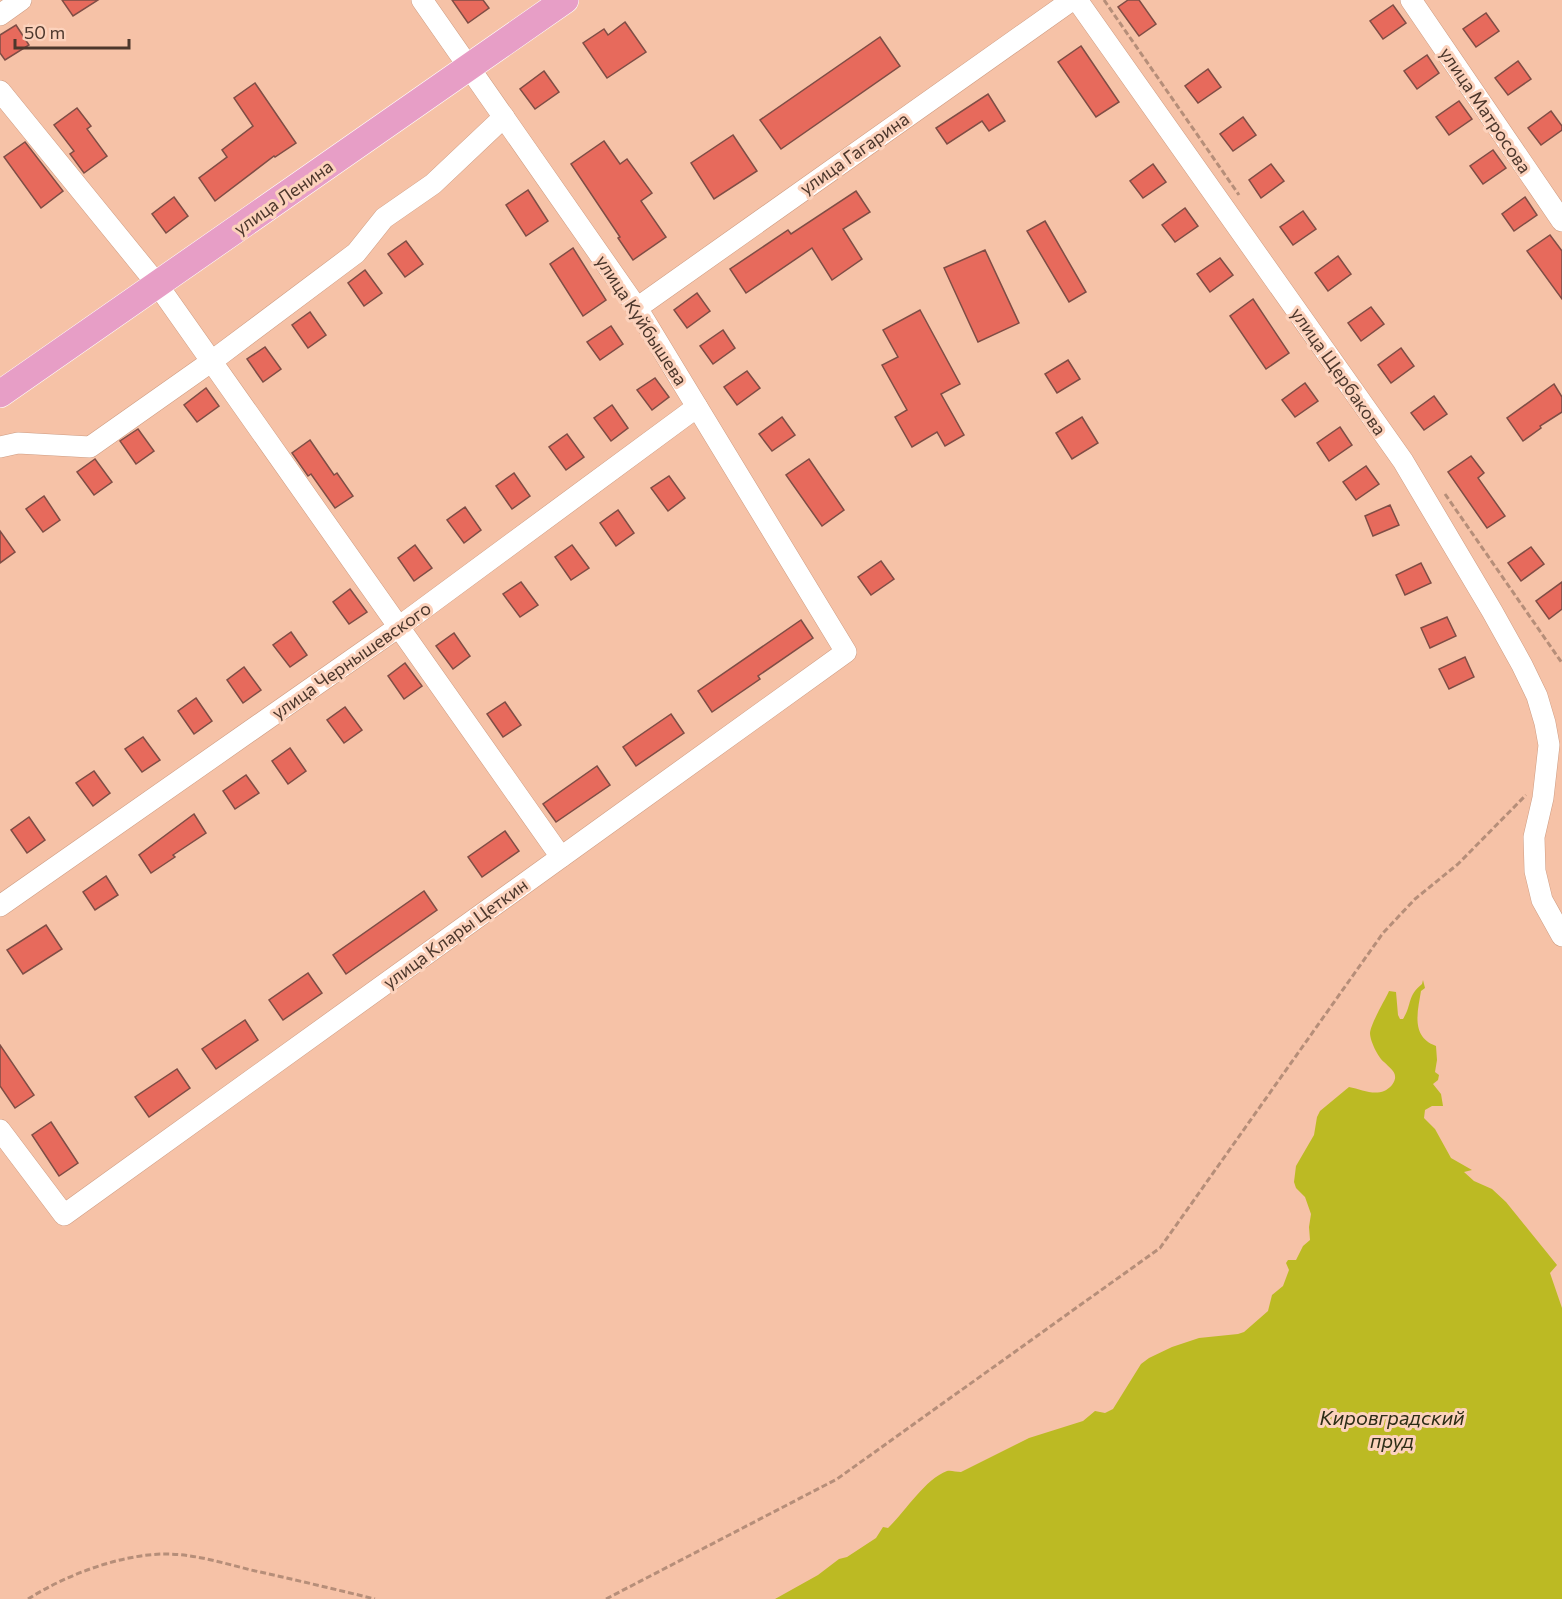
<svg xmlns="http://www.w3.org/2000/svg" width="1562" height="1599" font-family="Commissioner,sans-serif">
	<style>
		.water { fill: #bcba23 }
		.building { fill: #e76a5c; stroke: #7f4d45; stroke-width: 1.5 }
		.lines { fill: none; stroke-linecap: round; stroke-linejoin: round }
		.minor-casing { stroke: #ce9c82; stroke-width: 22 }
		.major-casing { stroke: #fff; stroke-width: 28 }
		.path { stroke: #b68e79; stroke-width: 3; stroke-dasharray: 6 3; stroke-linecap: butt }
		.minor { stroke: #fff; stroke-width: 21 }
		.major { stroke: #e79ec6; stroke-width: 27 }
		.labels { text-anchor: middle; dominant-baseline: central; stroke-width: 6; stroke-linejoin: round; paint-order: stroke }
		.street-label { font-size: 18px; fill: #4c372c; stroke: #fcd2bc }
		.water-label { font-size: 20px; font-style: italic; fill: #2d2d16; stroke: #fcd2bc }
	</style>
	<rect width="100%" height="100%" fill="#f6c2a7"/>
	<!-- water -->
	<path class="water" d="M1423,980L1425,988L1421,991C1418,1010 1410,1037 1436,1046L1437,1060L1435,1072L1439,1075L1438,1080L1433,1084L1441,1094L1443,1106H1432L1425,1110L1424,1118L1435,1129L1451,1158L1472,1170L1464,1172L1474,1181L1492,1189L1506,1202L1557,1265L1550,1273L1562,1308V1599H775L818,1575L839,1559L847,1557L876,1538L883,1527L888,1528C905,1512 925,1479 947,1471C951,1470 956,1472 961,1472L1029,1438L1083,1421L1095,1411L1105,1413L1113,1409L1141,1364L1149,1358L1172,1347L1199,1338L1238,1334L1244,1332L1268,1311L1272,1295L1283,1286L1289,1270L1286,1263L1288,1260H1296L1303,1246L1310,1240L1309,1227L1311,1214L1305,1197L1296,1188L1294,1182L1296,1166L1314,1135L1317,1117L1320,1111L1349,1087C1364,1090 1380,1099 1392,1085C1400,1074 1391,1069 1384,1062C1378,1057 1370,1041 1370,1033C1371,1023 1385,1000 1389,991L1396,992L1398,1015L1400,1019H1403C1412,1005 1407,996 1422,984Z"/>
	<!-- building -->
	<g class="building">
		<polygon points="62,0 98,0 73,16"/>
		<polygon points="452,0 483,0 489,8 468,23"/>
		<polygon points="1128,0 1139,0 1156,24 1139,36 1118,7"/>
		<polygon points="1393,5 1406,23 1383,39 1370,21"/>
		<polygon points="1486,13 1499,31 1476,47 1463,29"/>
		<polygon points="625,22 646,52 607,78 583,43 604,29 608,35"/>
		<polygon points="16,25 29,45 5,60 0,53 0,35"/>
		<polygon points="880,37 900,66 781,149 760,120"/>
		<polygon points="1081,46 1119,102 1096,117 1058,62"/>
		<polygon points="1427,55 1439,73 1417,89 1404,71"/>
		<polygon points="1518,61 1531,79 1508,95 1495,78"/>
		<polygon points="1208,69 1221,87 1198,103 1185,86"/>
		<polygon points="544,71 559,92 535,109 520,89"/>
		<polygon points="255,83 296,143 275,157 274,156 215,201 199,178 227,157 222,150 253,126 234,98"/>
		<polygon points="988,94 1005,121 989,131 982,121 947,144 936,128"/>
		<polygon points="1459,101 1472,119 1449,135 1436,117"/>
		<polygon points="77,108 91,126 87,129 107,156 84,173 70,154 74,151 54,125"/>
		<polygon points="1551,111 1562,126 1562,130 1541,145 1528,128"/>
		<polygon points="1243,117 1256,135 1233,151 1220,134"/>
		<polygon points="733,135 757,171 714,199 691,163"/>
		<polygon points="604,141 620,164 627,159 652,193 641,201 666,237 633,260 618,238 620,237 571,164"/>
		<polygon points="25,142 63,191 41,208 4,157"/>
		<polygon points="1493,150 1506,168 1483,184 1470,166"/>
		<polygon points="1153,164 1166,182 1143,198 1130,181"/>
		<polygon points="1271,164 1284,181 1261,198 1249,180"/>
		<polygon points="528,190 548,221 526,236 506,205"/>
		<polygon points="856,191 870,212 843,229 862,259 832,280 812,248 746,293 730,269 788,230 791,234"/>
		<polygon points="174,197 188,216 166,233 152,214"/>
		<polygon points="1525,197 1537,215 1514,231 1502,214"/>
		<polygon points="1185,208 1198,226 1175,242 1162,225"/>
		<polygon points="1303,211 1316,229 1293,245 1280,227"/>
		<polygon points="1045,221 1086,292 1069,302 1027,231"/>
		<polygon points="1550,235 1562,251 1562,299 1527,251"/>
		<polygon points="406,241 423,264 405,277 388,254"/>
		<polygon points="573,248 606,300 583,316 550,264"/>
		<polygon points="985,250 1019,323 978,342 944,268"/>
		<polygon points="1338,256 1351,274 1328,291 1315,273"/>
		<polygon points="1220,258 1233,275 1210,292 1197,274"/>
		<polygon points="365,270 382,293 364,306 348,283"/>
		<polygon points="697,293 710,311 687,328 674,310"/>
		<polygon points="1253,299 1289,353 1266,369 1230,316"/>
		<polygon points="1371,307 1384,324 1361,341 1348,323"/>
		<polygon points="920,310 960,384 941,394 964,435 945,446 937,432 912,447 895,417 907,410 882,365 898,357 883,330"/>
		<polygon points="310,312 326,335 308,348 292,325"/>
		<polygon points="611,326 623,344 600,360 587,342"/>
		<polygon points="723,330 735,348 713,364 700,346"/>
		<polygon points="265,347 281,369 263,382 247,359"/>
		<polygon points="1401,348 1414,366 1391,383 1378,365"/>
		<polygon points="1068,360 1080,379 1057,393 1045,374"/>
		<polygon points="747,371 760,388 737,405 724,387"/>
		<polygon points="655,378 669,397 652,410 637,390"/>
		<polygon points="1305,383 1318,401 1295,417 1282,400"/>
		<polygon points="1554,384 1562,397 1562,412 1540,426 1541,428 1523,441 1507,418"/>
		<polygon points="206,388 219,406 197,422 184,405"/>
		<polygon points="1434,396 1447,414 1424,430 1411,413"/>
		<polygon points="612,405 628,428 611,441 594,418"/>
		<polygon points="782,417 795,435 772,451 759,434"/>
		<polygon points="1082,417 1098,443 1072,459 1056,433"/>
		<polygon points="1340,427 1352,445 1329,461 1317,443"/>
		<polygon points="138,429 154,451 136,464 120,441"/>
		<polygon points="567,434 584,457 566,470 549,447"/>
		<polygon points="310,440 334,475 337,473 353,496 335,508 311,474 308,476 292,453"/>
		<polygon points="1471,456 1484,473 1478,478 1505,516 1487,528 1448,472"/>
		<polygon points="95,459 112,482 94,495 77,472"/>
		<polygon points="809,459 844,510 822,526 786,475"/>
		<polygon points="1366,466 1379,484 1356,500 1343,482"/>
		<polygon points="514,473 530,496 512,509 496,486"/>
		<polygon points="669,476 685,498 668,511 651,488"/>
		<polygon points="44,496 60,520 43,532 26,509"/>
		<polygon points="1390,505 1399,525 1373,536 1365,516"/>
		<polygon points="465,507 481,530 464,543 447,520"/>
		<polygon points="618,510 634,533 616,546 600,523"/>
		<polygon points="0,531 15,552 0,563"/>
		<polygon points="415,545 432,568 414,581 398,558"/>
		<polygon points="572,545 589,568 571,580 555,557"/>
		<polygon points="1531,547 1544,564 1521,581 1508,563"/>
		<polygon points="881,561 894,579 871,595 858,577"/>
		<polygon points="1421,563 1431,583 1405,595 1396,575"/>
		<polygon points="521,582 538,605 520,617 503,594"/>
		<polygon points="1562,582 1562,609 1549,619 1536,601"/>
		<polygon points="350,589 367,612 349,624 333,602"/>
		<polygon points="1447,617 1456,636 1430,648 1421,628"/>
		<polygon points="801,620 813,638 758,676 760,679 712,712 698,691"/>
		<polygon points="291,632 307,655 290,667 273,645"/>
		<polygon points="454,633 470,656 453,669 436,646"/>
		<polygon points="1465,657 1474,677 1449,689 1439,669"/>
		<polygon points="405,663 422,686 404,699 388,676"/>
		<polygon points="244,667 261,690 243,703 227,680"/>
		<polygon points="196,698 212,721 194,734 178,711"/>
		<polygon points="505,702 521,725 503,737 487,714"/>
		<polygon points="345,707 362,730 344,743 327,720"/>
		<polygon points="671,714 684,733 636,766 623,747"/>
		<polygon points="143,737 160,760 142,772 125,749"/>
		<polygon points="290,748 306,771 288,784 272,761"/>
		<polygon points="597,766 610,785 556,822 543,804"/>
		<polygon points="94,771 110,793 93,806 76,783"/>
		<polygon points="246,775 259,793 235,809 223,791"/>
		<polygon points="194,814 206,833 173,855 175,857 151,873 139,855"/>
		<polygon points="29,817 45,840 27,853 11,830"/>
		<polygon points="505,831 519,851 482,877 468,857"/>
		<polygon points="106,876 118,895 95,910 83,892"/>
		<polygon points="424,891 437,910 346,974 333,955"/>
		<polygon points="46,925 62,949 23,974 7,950"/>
		<polygon points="308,973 322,993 283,1020 269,1000"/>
		<polygon points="245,1020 258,1040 216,1069 202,1049"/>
		<polygon points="0,1045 34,1095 15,1108 0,1086"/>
		<polygon points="177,1069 190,1088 149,1117 135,1097"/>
		<polygon points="51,1122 78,1163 59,1176 32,1135"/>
	</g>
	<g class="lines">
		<!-- minor casing -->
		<g class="minor-casing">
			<g id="minor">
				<polyline points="1077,0 1403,461 1492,611 1522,665 1537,696 1545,723 1549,745 1543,798 1534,837 1535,871 1542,900 1562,936"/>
				<polyline points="1411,0 1562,221"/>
				<polyline points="0,15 21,0"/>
				<polyline points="0,91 157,284 561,857"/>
				<polyline points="637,308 1072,0"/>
				<polyline points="0,447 18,443 90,447 212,361 356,253 384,218 433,184 504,117"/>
				<polyline points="0,906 400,626 697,407"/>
				<polyline points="0,1130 64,1215 846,652 637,308 422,0"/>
			</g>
		</g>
		<!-- major casing -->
		<g class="major-casing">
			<polyline id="major" points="0,394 565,0"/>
		</g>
		<!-- path -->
		<g class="path">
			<polyline points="1104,0 1239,195"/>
			<polyline points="1445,494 1562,663"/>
			<path d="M28,1599C66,1575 121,1554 166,1554C194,1554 223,1563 251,1570C292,1579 334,1589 375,1599"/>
			<polyline points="606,1599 837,1479 1160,1248 1383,933 1415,899 1458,864 1526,795"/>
		</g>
		<!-- minor -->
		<use href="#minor" class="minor"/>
		<!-- major -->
		<use href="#major" class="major"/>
	</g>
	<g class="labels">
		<!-- street labels -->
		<g class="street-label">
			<text transform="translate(1486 110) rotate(56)">улица Матросова</text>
			<text transform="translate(854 153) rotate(-35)">улица Гагарина</text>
			<text transform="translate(283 197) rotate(-35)">улица Ленина</text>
			<text transform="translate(642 320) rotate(57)">улица Куйбышева</text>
			<text transform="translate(1339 371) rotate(55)">улица Щербакова</text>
			<text transform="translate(351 660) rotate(-35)">улица Чернышевского</text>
			<text transform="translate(455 933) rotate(-36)">улица Клары Цеткин</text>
		</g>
		<!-- water labels -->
		<g class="water-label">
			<text x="1392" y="1417">Кировградский<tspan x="1392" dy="23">пруд</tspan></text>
		</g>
	</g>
	<!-- scale -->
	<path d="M15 39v9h114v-9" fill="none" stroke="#4c372c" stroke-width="3"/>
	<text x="24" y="39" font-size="18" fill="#4c372c" stroke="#fcd2bc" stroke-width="4.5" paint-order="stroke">50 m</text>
</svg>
